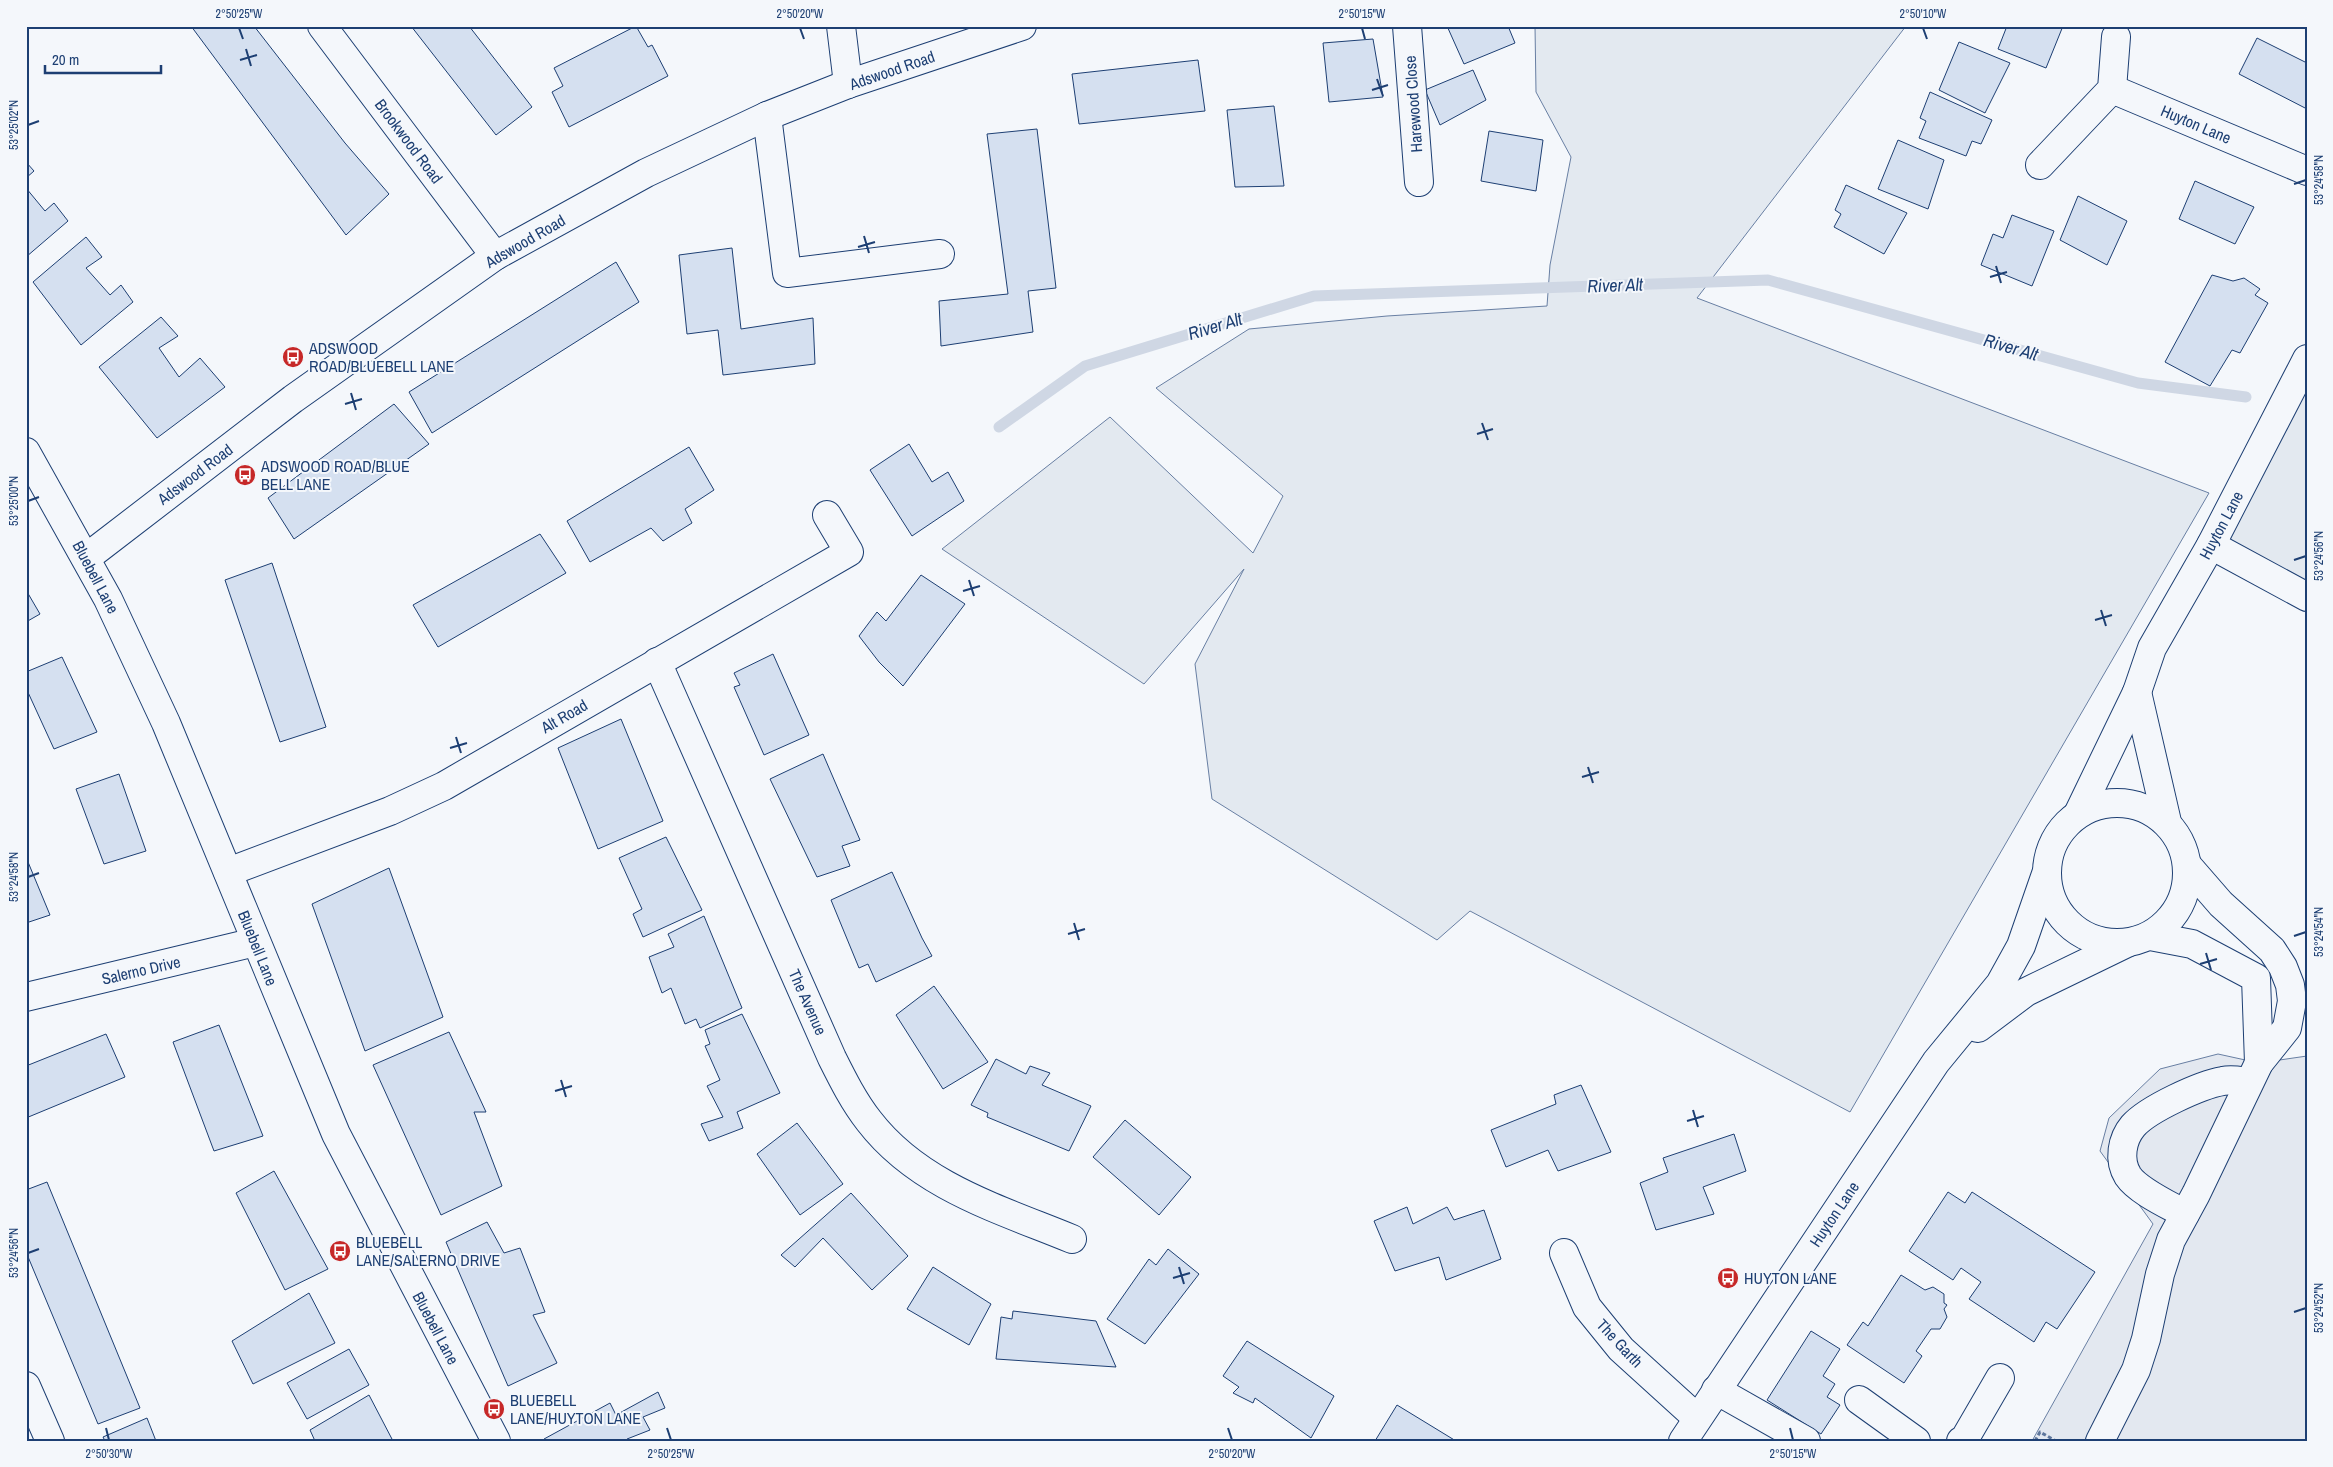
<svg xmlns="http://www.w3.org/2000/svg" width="2333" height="1467" font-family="'Archivo Narrow',sans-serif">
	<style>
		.green { fill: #e3e9f0; stroke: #687fa3 }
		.parking { fill: #e3e8f0; stroke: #687fa3 }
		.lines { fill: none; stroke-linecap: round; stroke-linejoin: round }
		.stream { stroke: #cfd7e4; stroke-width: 11 }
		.building { fill: #d5e0f0; stroke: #1d3f73 }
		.minor-casing { stroke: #1d3f73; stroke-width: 30 }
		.major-casing { stroke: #1d3f73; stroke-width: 30 }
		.path { stroke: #5e769c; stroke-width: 3; stroke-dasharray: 4 2.5; stroke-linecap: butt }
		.minor { stroke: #f4f7fb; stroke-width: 28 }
		.major { stroke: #f4f7fb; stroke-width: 28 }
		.ticks { fill: none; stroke: #1d3f73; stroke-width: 2 }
		.labels { text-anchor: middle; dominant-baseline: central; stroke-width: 4; stroke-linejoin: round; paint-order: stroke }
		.street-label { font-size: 16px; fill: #1d3f73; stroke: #f4f7fb }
		.poi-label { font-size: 16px; fill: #1d3f73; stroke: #f4f7fb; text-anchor: start }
		.water-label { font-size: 18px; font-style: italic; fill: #1d3f73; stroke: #f4f7fb }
		.neatline { fill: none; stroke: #1d3f73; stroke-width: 2 }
		.ticks-label { font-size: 12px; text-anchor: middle; fill: #1d3f73 }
	</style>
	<rect width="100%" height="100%" fill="#f4f7fb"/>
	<!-- green -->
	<g class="green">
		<polygon points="1535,26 1906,26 1697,298 2209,493 1850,1112 1470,911 1437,940 1212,799 1195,664 1244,569 1144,684 942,549 1110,417 1253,553 1283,496 1156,388 1249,329 1387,316 1547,306 1550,265 1571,157 1536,92"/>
		<polygon points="2307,359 2307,597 2211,545"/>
	</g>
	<!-- parking -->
	<polygon class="parking" points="2218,1054 2259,1063 2307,1056 2307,1441 2032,1441 2153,1224 2100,1151 2109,1118 2160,1069"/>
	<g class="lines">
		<!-- stream -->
		<polyline class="stream" points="999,427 1085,366 1314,296 1768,280 2138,383 2246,397"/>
	</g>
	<!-- building -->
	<g class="building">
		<polygon points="191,26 254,26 345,143 389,194 346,235"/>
		<polygon points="411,26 469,26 532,107 496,135"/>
		<polygon points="636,26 648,47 652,45 668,76 569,127 552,92 563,86 554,68"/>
		<polygon points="1447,26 1508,26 1515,43 1464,64"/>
		<polygon points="2007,26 2063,26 2046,68 1998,49"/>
		<polygon points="2257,38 2307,63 2307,109 2239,74"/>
		<polygon points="1373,39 1383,97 1329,102 1323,43"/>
		<polygon points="1959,42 2010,63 1985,113 1939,90"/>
		<polygon points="1198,60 1205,111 1079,124 1072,74"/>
		<polygon points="1473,70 1486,100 1440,125 1425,90"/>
		<polygon points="1930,92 1992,120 1981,144 1972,141 1966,156 1919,138 1926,121 1920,118"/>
		<polygon points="1274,106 1284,186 1235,187 1227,110"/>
		<polygon points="1037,129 1056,288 1028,291 1033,332 941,346 939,301 1008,294 987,134"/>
		<polygon points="1489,131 1543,140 1536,191 1481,181"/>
		<polygon points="1898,140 1944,160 1928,209 1878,189"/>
		<polygon points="26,162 34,171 26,178"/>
		<polygon points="2195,181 2254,207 2235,244 2179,219"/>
		<polygon points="1846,185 1907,213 1884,254 1834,227 1841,214 1835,210"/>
		<polygon points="26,188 45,211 54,203 68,221 26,257"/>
		<polygon points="2078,196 2127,221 2107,265 2060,240"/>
		<polygon points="2012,215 2054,231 2032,286 1981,265 1993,234 2003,238"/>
		<polygon points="86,237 102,257 86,268 110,295 121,285 133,302 81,345 33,282"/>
		<polygon points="732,248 741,329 813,318 815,364 723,375 718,330 687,334 679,255"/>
		<polygon points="616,262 639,302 432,433 409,392"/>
		<polygon points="2212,275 2233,281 2244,278 2260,289 2255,295 2268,303 2240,353 2232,350 2210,386 2165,362"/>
		<polygon points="161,317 178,336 159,348 179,377 200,358 225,387 157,438 99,367"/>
		<polygon points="394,404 429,444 294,539 268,498"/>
		<polygon points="909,444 932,482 948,472 964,501 912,536 870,470"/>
		<polygon points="689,447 714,490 685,509 692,523 663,541 651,528 590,562 567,521"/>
		<polygon points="540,534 566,573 438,647 413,605"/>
		<polygon points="272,563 326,727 280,742 225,580"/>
		<polygon points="921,575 965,604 903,686 879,662 859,636 877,612 886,621"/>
		<polygon points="26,590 40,614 26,622"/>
		<polygon points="773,654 809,735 764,755 734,687 740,685 734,673"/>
		<polygon points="62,657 97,732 54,749 26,688 26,672"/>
		<polygon points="621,719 663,821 598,849 558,748"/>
		<polygon points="823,754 860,840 842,846 850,866 817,877 770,779"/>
		<polygon points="119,774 146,851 104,864 76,789"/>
		<polygon points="666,837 702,910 643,937 633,914 642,909 619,858"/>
		<polygon points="28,862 50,915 26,923 26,863"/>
		<polygon points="389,868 443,1017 365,1051 312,904"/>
		<polygon points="892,872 922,938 932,956 876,982 868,964 859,968 831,900"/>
		<polygon points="704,916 742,1008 700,1028 696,1019 685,1024 671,988 662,993 649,957 674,947 668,934"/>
		<polygon points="934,986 988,1062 943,1089 896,1015"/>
		<polygon points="742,1014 780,1093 737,1112 743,1128 709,1141 701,1124 723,1117 707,1086 720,1080 705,1046 710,1044 705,1030"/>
		<polygon points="219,1025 263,1136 214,1151 173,1042"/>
		<polygon points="449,1032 486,1112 474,1112 502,1186 441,1215 373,1065"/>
		<polygon points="106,1034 125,1077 26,1118 26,1066"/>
		<polygon points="996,1059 1026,1074 1030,1066 1050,1073 1042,1085 1091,1106 1069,1151 987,1117 988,1113 971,1105"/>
		<polygon points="1581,1085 1611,1152 1558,1171 1548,1150 1506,1167 1491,1130 1556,1104 1554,1095"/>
		<polygon points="1125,1120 1191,1177 1159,1215 1093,1157"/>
		<polygon points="797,1123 843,1184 800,1215 757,1154"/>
		<polygon points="1734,1134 1746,1171 1703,1187 1714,1214 1656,1230 1640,1183 1668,1172 1663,1158"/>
		<polygon points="274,1171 328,1269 285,1290 236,1193"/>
		<polygon points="47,1182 140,1408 98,1424 26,1252 26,1190"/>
		<polygon points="1948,1192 1965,1203 1972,1192 2095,1272 2057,1329 2046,1322 2034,1342 1969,1299 1981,1282 1961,1268 1953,1280 1909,1251"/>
		<polygon points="851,1193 908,1256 872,1290 823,1238 795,1267 781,1255"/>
		<polygon points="1407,1207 1413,1224 1447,1207 1454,1220 1484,1210 1501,1259 1446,1280 1439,1257 1395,1271 1374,1221"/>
		<polygon points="487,1222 504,1253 520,1248 545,1312 533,1315 557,1363 508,1386 446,1242"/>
		<polygon points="1168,1249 1199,1274 1145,1344 1107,1319 1149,1259 1156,1265"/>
		<polygon points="933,1267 991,1304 969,1345 907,1309"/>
		<polygon points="1901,1275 1925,1290 1933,1287 1944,1294 1944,1303 1947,1305 1944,1309 1947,1317 1940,1329 1931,1329 1916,1351 1922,1356 1904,1383 1847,1345 1863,1322 1868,1326"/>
		<polygon points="309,1293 335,1343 253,1384 232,1341"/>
		<polygon points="1013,1311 1096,1321 1116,1367 996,1359 1001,1317 1012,1319"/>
		<polygon points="1811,1331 1840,1349 1823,1376 1835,1384 1827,1397 1840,1405 1821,1434 1767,1400"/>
		<polygon points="1247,1341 1334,1396 1311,1438 1255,1398 1253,1403 1233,1393 1239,1387 1223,1376"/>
		<polygon points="349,1349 369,1385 307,1419 287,1383"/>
		<polygon points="658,1392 665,1408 643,1417 650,1430 627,1439 628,1441 545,1441 544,1439 610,1403 616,1415"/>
		<polygon points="369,1395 393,1441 315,1441 310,1430"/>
		<polygon points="1397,1405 1456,1441 1375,1441"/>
		<polygon points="147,1418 156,1441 105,1441 103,1437"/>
	</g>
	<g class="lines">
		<!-- minor casing -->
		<g class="minor-casing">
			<g id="minor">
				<polyline points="322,26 495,256"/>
				<polyline points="841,26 848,84"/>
				<polyline points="1407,26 1419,182"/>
				<polyline points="2112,89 2307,171"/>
				<polyline points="767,116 787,273 940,254"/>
				<polyline points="2040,165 2112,89 2116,37"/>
				<polyline points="26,452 108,599 166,723 336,1134 496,1441"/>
				<polyline points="2211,545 2307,597"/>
				<polyline points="86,558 293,399 495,256 646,173 767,116 848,84 1022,26"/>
				<path d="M657,662L832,1058C843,1080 854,1102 869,1121C919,1186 999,1209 1072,1239"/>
				<polyline points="228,872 390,811 444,786 849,552 827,515"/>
				<polyline points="2150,936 2192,944 2256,978 2259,1063"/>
				<polyline points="26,997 255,942"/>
				<path d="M2185,1214C2169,1205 2138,1191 2128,1176C2118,1160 2122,1139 2133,1126C2148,1109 2200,1085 2223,1081C2232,1079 2240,1081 2249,1082"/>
				<polyline points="1564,1253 1587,1307 1621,1349 1697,1418"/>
				<polyline points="26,1386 50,1441"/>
				<polyline points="1716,1390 1806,1441"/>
				<polyline points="1859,1400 1916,1441"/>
				<polyline points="1961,1441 1964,1440 2000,1378"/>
				<polyline points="2100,1441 2136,1370 2146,1339 2160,1274 2171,1240 2196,1194 2259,1063 2287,1028 2292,1001 2290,985 2283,967 2272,950 2221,904 2188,866"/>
			</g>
		</g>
		<!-- major casing -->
		<g class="major-casing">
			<g id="major">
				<polyline points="2137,692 2167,822"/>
				<circle cx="2117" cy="873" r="70"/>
				<polyline points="2078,814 2137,692 2152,648 2211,545 2307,359"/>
				<polyline points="1978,1028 2026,992 2127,943"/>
				<polyline points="1683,1441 1936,1062 2000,984 2021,946 2046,874"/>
			</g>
		</g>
		<!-- path -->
		<polyline class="path" points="2035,1441 2040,1432 2056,1441"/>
		<!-- minor -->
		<use href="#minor" class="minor"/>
		<!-- major -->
		<use href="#major" class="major"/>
	</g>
	<!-- ticks -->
	<path class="ticks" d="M239,28L243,39M800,28L804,39M1362,28L1365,39M1923,28L1927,39M246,49L251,66M240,60L257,55M1377,79L1383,96M1372,90L1388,85M28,125L39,121M2294,184L2306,180M864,236L869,253M858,247L875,242M1996,266L2001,283M1990,277L2007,272M351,393L356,410M345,404L362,399M1482,423L1488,440M1477,434L1493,429M28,501L39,497M2294,560L2306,556M969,580L974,596M963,591L980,586M2101,610L2106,626M2095,620L2112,615M456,737L461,753M450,748L467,743M1588,767L1593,783M1582,777L1599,772M28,877L39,873M1074,923L1079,940M1068,934L1085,929M2294,936L2306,932M2206,953L2211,970M2200,964L2217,959M561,1080L566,1097M555,1091L572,1086M1693,1110L1698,1127M1687,1121L1704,1116M28,1253L39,1249M1179,1267L1184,1284M1173,1278L1190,1273M2294,1312L2306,1308M106,1428L109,1440M667,1428L671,1440M1228,1428L1232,1440M1790,1428L1793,1440"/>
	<!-- icons -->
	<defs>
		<g id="bus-disc" transform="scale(1.125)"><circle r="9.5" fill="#c62828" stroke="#f4f7fb"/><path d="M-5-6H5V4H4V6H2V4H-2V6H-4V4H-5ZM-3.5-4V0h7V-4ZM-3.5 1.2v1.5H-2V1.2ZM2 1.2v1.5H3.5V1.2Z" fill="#fff"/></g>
	</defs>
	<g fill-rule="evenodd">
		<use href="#bus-disc" x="293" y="357"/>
		<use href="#bus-disc" x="245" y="475"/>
		<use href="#bus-disc" x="340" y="1251"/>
		<use href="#bus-disc" x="1728" y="1278"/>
		<use href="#bus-disc" x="494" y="1409"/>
	</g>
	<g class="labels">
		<!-- street labels -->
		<g class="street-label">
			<text transform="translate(892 70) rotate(-19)">Adswood Road</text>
			<text transform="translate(1413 104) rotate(-94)">Harewood Close</text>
			<text transform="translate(2196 124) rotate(23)">Huyton Lane</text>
			<text transform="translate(409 141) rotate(53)">Brookwood Road</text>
			<text transform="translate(525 241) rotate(-30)">Adswood Road</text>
			<text transform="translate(195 474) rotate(-37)">Adswood Road</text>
			<text transform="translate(2221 525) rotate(-62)">Huyton Lane</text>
			<text transform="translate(96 577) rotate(62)">Bluebell Lane</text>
			<text transform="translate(564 716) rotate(-30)">Alt Road</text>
			<text transform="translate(258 948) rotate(68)">Bluebell Lane</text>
			<text transform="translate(141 970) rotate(-13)">Salerno Drive</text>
			<text transform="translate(808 1002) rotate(66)">The Avenue</text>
			<text transform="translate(1834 1214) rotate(-56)">Huyton Lane</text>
			<text transform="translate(436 1328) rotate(62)">Bluebell Lane</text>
			<text transform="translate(1620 1343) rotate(47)">The Garth</text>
		</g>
		<!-- poi labels -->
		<g class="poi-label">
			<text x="309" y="348">ADSWOOD<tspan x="309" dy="18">ROAD/BLUEBELL LANE</tspan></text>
			<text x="261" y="466">ADSWOOD ROAD/BLUE<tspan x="261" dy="18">BELL LANE</tspan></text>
			<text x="356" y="1242">BLUEBELL<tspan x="356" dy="18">LANE/SALERNO DRIVE</tspan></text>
			<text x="1744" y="1278">HUYTON LANE</text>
			<text x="510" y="1400">BLUEBELL<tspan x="510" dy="18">LANE/HUYTON LANE</tspan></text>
		</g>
		<!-- water labels -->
		<g class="water-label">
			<text transform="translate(1615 285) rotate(-2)">River Alt</text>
			<text transform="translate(1215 326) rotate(-17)">River Alt</text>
			<text transform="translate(2011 347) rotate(16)">River Alt</text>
		</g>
	</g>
	<!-- border -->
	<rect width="2333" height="1467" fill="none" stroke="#f4f7fb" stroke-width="55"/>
	<!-- scale -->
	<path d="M45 65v8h116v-8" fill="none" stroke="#1d3f73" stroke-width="2.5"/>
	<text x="52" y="65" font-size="15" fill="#1d3f73" stroke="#f4f7fb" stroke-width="4" paint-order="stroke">20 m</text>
	<rect x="28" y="28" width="2278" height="1412" class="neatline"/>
	<g class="ticks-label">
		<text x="239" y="18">2°50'25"W</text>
		<text x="800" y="18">2°50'20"W</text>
		<text x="1362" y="18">2°50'15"W</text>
		<text x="1923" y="18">2°50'10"W</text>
		<text transform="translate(14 125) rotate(-90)" y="4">53°25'02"N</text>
		<text transform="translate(2319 180) rotate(-90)" y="4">53°24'58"N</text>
		<text transform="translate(14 501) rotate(-90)" y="4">53°25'00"N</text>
		<text transform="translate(2319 556) rotate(-90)" y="4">53°24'56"N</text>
		<text transform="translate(14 877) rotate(-90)" y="4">53°24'58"N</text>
		<text transform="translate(2319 932) rotate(-90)" y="4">53°24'54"N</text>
		<text transform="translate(14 1253) rotate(-90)" y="4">53°24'56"N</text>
		<text transform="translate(2319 1308) rotate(-90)" y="4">53°24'52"N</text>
		<text x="109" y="1458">2°50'30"W</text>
		<text x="671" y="1458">2°50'25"W</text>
		<text x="1232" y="1458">2°50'20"W</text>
		<text x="1793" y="1458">2°50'15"W</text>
	</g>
</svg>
